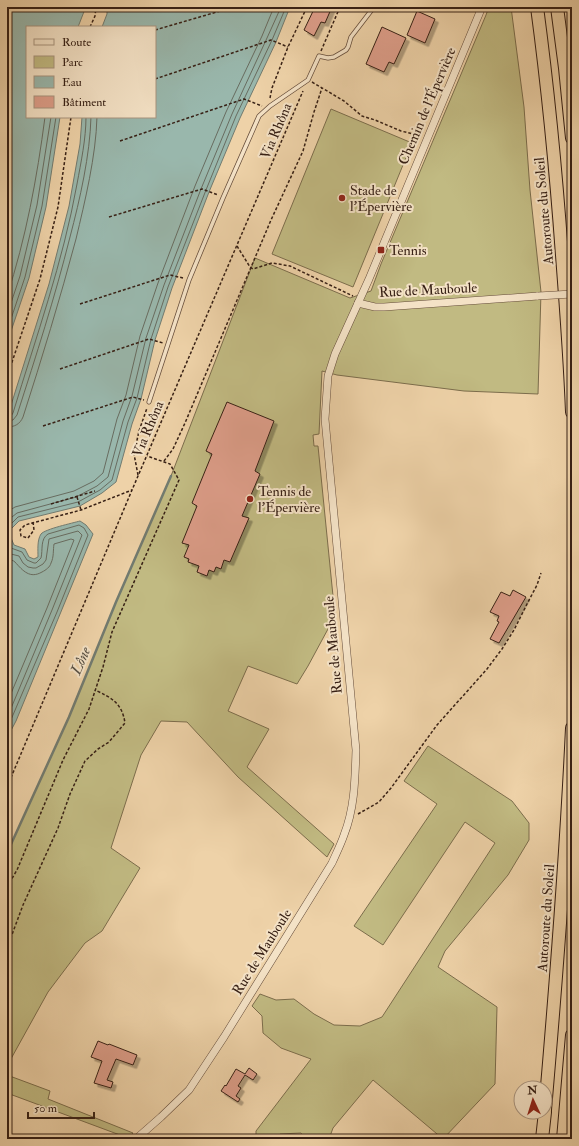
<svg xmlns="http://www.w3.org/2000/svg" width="579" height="1146" font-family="'IM FELL Double Pica',serif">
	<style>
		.green { fill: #c1ba82; stroke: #7c6d4c }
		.water { fill: #99b7ac; stroke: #727b70 }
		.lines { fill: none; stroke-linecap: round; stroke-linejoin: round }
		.shore { stroke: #686c60; stroke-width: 1 }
		.stream { stroke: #727b70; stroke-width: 2.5 }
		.building { fill: #de9e8a; stroke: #372015; filter: url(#shadow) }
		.service-casing { stroke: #654c3a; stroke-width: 5 }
		.minor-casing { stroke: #654c3a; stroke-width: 8 }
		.motorway-casing { stroke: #372015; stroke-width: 14 }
		.path { stroke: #372015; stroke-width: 1.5; stroke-dasharray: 3 2; stroke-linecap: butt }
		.service { stroke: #f4e2c6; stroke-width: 3.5 }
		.minor { stroke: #f4e2c6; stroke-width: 7 }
		.motorway { stroke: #eed2a8; stroke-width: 12 }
		.minor-bridge-casing { stroke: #654c3a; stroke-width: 8; stroke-linecap: butt }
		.minor-bridge { stroke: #f4e2c6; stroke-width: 7 }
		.poi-dot { fill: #8f2418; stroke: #f4e2c6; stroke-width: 1.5 }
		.labels { text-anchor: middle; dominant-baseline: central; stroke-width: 4; stroke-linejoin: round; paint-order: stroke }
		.street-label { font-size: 14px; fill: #372015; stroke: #f4e2c6 }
		.poi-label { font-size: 14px; fill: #372015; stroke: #f4e2c6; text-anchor: start }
		.water-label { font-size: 15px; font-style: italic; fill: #544d42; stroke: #f4e2c6 }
	</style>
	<defs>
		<filter id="shadow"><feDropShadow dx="3.5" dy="3.5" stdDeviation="0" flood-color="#0004"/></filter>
	</defs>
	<rect width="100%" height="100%" fill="#eed2a8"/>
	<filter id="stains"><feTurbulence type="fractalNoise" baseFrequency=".005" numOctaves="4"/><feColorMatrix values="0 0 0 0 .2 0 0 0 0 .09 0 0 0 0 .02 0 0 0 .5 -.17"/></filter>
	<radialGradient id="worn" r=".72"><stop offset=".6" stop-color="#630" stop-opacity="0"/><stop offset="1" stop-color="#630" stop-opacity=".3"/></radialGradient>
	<!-- green -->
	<g class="green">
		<polygon points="489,7 511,7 524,107 530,190 541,292 538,394 464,391 337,375 322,371 319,434 313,435 314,446 318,446 335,616 308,666 297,684 248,666 228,711 269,729 247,767 334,844 327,857 238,777 187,722 161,721 141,755 111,848 140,868 102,931 85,943 48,992 7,1066 7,853 69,717 116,602 171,476 255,258 350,298 371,291 381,264 486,15"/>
		<polygon points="331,109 412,143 353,287 272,254"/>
		<polygon points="428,746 512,801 529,823 529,840 508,875 445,951 438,967 497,1007 495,1084 443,1139 373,1080 333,1128 329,1139 305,1139 301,1133 280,1134 275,1139 256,1139 256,1131 311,1059 281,1048 263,1033 262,1016 252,1006 260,994 276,1000 294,999 314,1014 334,1025 360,1026 382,1017 495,843 465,822 383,945 354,926 437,804 404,781"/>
		<polygon points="7,1075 50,1091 48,1099 133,1133 128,1138 7,1093"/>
	</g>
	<!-- water -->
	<g class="water">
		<polygon points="7,7 85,7 85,9 78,27 27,27 27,117 60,117 46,207 29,278 7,343"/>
		<path d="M107,7H290L276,42L240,118L209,192L172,288L155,340L141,399L132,424L116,482L102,493L80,506L19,521L10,530L11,538L14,545L25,549L29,557L34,559L38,557C38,550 37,540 41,534C45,529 73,523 80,521L86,525L93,534L16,721L7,738V418L49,284L69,206L80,144L82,117H155V27H102L107,14Z"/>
	</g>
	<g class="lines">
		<!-- shore -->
		<g class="shore">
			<path d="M7,296C26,238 37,178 45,117"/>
			<polyline points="7,315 20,276 37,205 51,117"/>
			<polyline points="7,331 25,277 42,206 56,117"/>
			<path d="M7,416H11L13,413C36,337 63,262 77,184C81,162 86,139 86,117"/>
			<path d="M7,421L13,420L17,415C36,356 55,297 70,237C80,199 90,155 91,117"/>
			<path d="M7,427C15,427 20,424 23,417C42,358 60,299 76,239C85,201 96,156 97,117"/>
			<polyline points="7,512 15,507 74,491 94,481 103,473 117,419 126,395 140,336 158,283 195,186 226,112 262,36 274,7"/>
			<polyline points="7,521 17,513 76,497 97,486 108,477 123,421 132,396 146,338 164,285 201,189 232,114 267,38 281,7"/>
			<polyline points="7,528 18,517 78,502 100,490 112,480 128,422 137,398 151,339 168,287 206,190 236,116 272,40 286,7"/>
			<path d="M7,536L11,548L22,552L27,560L34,563H36L41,558C43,550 40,539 48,534L79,525L84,528L88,535L57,612L7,729"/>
			<polyline points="7,550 11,554 19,556 23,563 28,567 33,568 36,568 43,564 46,560 49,539 78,531 82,535 52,610 7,718"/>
			<path d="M7,558C10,560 13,560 15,562C23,571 30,579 42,572C46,570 50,567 51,563C54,557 53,550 54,544L71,539L74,540L47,608L7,703"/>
		</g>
		<!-- stream -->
		<polyline class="stream" points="7,853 69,717 116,602 171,476"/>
	</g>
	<!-- building -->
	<g class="building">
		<polygon points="315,7 332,7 325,23 321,22 314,36 304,30"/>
		<polygon points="417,11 435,19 425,43 407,35"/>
		<polygon points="382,27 406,38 394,64 389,62 384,72 366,64"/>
		<polygon points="227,402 274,421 255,471 260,474 242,516 249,518 230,562 224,560 221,569 216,567 214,572 209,570 207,576 197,572 199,566 188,562 189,559 184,557 189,545 182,543 197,506 192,503 212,454 206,451"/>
		<polygon points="513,590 526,597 499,643 490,639 499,622 497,621 499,616 490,612 501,592 510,596"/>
		<polygon points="98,1041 108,1045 109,1044 137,1055 133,1065 116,1059 107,1080 113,1082 111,1088 94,1083 102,1061 91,1057"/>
		<polygon points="249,1068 257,1074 253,1080 245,1075 238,1086 241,1088 236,1096 240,1099 238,1102 221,1091 225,1085 226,1086 236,1069 245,1074"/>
	</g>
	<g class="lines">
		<!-- service casing -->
		<g class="service-casing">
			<polyline id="service" points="149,402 189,280 223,198 259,116 270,106 308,80 319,56 328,58 334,57 346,50 348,47 351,37 374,7"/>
		</g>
		<!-- minor casing -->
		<g class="minor-casing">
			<g id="minor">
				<polyline points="358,303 375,307 384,307 538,296"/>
				<path d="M136,1139L161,1117L189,1090L224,1037L332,863C336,854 341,844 344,835C355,807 355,778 356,750L325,419L328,376L335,354L369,279L482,7"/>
			</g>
		</g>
		<!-- motorway casing -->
		<g class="motorway-casing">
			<g id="motorway">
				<path d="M537,7C548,89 556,172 562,255C566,307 570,360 572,412"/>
				<polyline points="557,7 565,68 572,138"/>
				<path d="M545,1110C556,983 566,856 572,728"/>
				<polyline points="542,1139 545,1112"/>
				<polyline points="563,1139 572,1035"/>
			</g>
		</g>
		<!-- path -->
		<g class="path">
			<polyline points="90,27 95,16 96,7"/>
			<polyline points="155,30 234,7"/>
			<polyline points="321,51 340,7"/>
			<polyline points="155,79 271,40 288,47"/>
			<polyline points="312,82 344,101 362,116 375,120 401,131 421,136"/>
			<polyline points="270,98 272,88 288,47 307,7"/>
			<polyline points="120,141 244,99 262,106"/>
			<polyline points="109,217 202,189 218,195"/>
			<polyline points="237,246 250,267 253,269 272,263 290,266 353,296"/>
			<polyline points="80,304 170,275 183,278"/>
			<polyline points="60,369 149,339 163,343"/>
			<polyline points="7,377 40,279 58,207 71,117"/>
			<polyline points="43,426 133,397 144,400"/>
			<polyline points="164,461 173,449 185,423 271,220 303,151 314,112 322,88"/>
			<polyline points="138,475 134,454 139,431 147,408"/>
			<polyline points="77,497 81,510"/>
			<polyline points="51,504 95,491"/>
			<polyline points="33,522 34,530 28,538 21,536 20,530 25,525 81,510 132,490"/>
			<polyline points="7,787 132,490 303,91"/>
			<polyline points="358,814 379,802 391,788 437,725 487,669 502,649 514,630 527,604 537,585 541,573"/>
			<polyline points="7,887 17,870 63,760 89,709 103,667 112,632 179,480 170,464 147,456"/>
			<path d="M7,948L23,905L58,828L70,794L85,761L98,749L109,742L125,723C122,703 112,698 95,690"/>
		</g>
		<!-- service -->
		<use href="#service" class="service"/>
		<!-- minor -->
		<use href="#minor" class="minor"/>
		<!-- motorway -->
		<use href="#motorway" class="motorway"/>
		<!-- minor-bridge casing -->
		<g class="minor-bridge-casing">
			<polyline id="minor-bridge" points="538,296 572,294"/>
		</g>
		<!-- minor-bridge -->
		<use href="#minor-bridge" class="minor-bridge"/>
	</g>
	<!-- markers -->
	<g class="poi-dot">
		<circle cx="342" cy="198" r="4"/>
		<rect x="377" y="246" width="8" height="8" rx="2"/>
		<circle cx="250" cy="499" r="4"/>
	</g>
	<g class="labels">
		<!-- street labels -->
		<g class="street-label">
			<text transform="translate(427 106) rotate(-67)">Chemin de l'Épervière</text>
			<text transform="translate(276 131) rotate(-67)">Via Rhôna</text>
			<text transform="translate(544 211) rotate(-95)">Autoroute du Soleil</text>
			<text transform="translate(428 290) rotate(-3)">Rue de Mauboule</text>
			<text transform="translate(148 429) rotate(-67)">Via Rhôna</text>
			<text transform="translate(333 645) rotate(-95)">Rue de Mauboule</text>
			<text transform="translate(546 918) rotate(-86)">Autoroute du Soleil</text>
			<text transform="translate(262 952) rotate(-58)">Rue de Mauboule</text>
		</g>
		<!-- poi labels -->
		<g class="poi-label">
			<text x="350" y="190">Stade de<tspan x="350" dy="16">l'Épervière</tspan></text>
			<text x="389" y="250">Tennis</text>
			<text x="258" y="491">Tennis de<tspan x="258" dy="16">l'Épervière</tspan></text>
		</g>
		<!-- water labels -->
		<g class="water-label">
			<text transform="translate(81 661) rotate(-67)">Lône</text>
		</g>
	</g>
	<!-- margin -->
	<rect width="579" height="1146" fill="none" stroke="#eed2a8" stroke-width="24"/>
	<rect x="8" y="8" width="563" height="1130" fill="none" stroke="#372015" stroke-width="2"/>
	<rect x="12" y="12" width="555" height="1122" fill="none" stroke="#372015"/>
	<!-- legend -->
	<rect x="26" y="26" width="130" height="92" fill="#f4e2c6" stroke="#a8947f"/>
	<rect x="34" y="39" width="20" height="6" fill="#f4e2c6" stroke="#a8947f"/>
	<text x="62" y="46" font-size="12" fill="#372015">Route</text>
	<rect x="34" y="56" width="20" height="12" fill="#c1ba82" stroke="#a8947f"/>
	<text x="62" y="66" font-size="12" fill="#372015">Parc</text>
	<rect x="34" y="76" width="20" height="12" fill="#99b7ac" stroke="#a8947f"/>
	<text x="62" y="86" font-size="12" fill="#372015">Eau</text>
	<rect x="34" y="96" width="20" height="12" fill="#de9e8a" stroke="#a8947f"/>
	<text x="62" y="106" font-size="12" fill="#372015">Bâtiment</text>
	<!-- north arrow -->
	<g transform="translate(533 1100) rotate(356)"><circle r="19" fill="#f4e2c6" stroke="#a8947f"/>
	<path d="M0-3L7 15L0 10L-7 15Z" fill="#8f2418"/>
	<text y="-6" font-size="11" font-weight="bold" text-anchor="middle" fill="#372015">N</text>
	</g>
	<!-- scale -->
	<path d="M28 1112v6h66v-6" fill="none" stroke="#372015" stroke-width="2"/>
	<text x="34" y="1112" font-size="12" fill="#372015" stroke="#f4e2c6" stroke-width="3" paint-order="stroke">50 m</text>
	<rect width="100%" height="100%" filter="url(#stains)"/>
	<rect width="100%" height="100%" fill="url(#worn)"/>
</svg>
